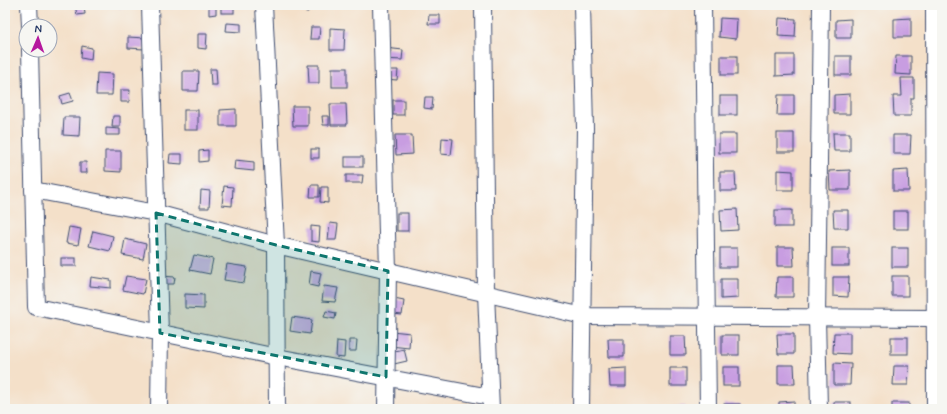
<svg xmlns="http://www.w3.org/2000/svg" width="947" height="414" font-family="Mynerve,sans-serif">
	<style>
		.building { fill: #c89de1 }
		.lines { fill: none; stroke-linecap: round; stroke-linejoin: round }
		.street-casing { stroke: #3c4a6e; stroke-width: 18 }
		.street { stroke: #fff; stroke-width: 16 }
		.marked { fill: #0f766e; fill-opacity: 0.2; stroke: #0f766e; stroke-width: 3; stroke-dasharray: 8 5; stroke-linejoin: round }
	</style>
	<rect width="100%" height="100%" fill="#f6f6f2"/>
	<filter id="ink" filterUnits="userSpaceOnUse"><feTurbulence type="fractalNoise" baseFrequency=".025" numOctaves="2"/><feDisplacementMap in="SourceGraphic" scale="8" xChannelSelector="R" yChannelSelector="G"/><feConvolveMatrix kernelMatrix="1 2 1 2 8 2 1 2 1" color-interpolation-filters="sRGB"/></filter>
	<filter id="wash" filterUnits="userSpaceOnUse"><feTurbulence type="fractalNoise" baseFrequency=".012" numOctaves="4" result="noise"/><feDisplacementMap in="SourceGraphic" scale="16" xChannelSelector="R" yChannelSelector="G"/><feGaussianBlur stdDeviation="0.9" result="paint"/><feColorMatrix in="noise" values="0 0 0 0 0 0 0 0 0 0 0 0 0 0 0 0 0 1.4 0 .05"/><feComposite in="paint" operator="in"/></filter>
	<g filter="url(#wash)">
		<rect width="100%" height="100%" fill="#f4e0c9"/>
		<g id="blocks">
			<!-- building -->
			<g class="building">
				<polygon points="75,5 84,5 85,14 77,15"/>
				<rect x="118" y="5" width="16" height="3"/>
				<polygon points="209,5 216,5 216,14 209,15"/>
				<polygon points="294,5 309,5 308,12 293,10"/>
				<rect x="221" y="6" width="13" height="7"/>
				<polygon points="429,15 440,15 440,24 428,24"/>
				<polygon points="720,18 737,19 736,39 719,37"/>
				<polygon points="779,18 796,19 795,37 778,36"/>
				<polygon points="911,18 911,37 894,37 894,19"/>
				<polygon points="851,19 851,38 836,38 836,20"/>
				<polygon points="227,23 241,24 241,32 226,31"/>
				<polygon points="311,27 320,27 319,39 310,39"/>
				<polygon points="330,28 345,29 344,50 330,50"/>
				<polygon points="198,34 207,34 206,49 198,48"/>
				<polygon points="128,37 145,38 144,49 128,48"/>
				<polygon points="82,46 92,48 91,60 81,58"/>
				<polygon points="385,48 403,50 402,60 384,59"/>
				<polygon points="776,55 794,55 794,75 776,76"/>
				<rect x="721" y="56" width="16" height="19"/>
				<rect x="835" y="56" width="16" height="19"/>
				<polygon points="896,56 911,56 911,75 895,74"/>
				<polygon points="308,65 319,65 319,83 309,83"/>
				<rect x="332" y="68" width="15" height="19"/>
				<polygon points="210,69 216,69 217,85 211,85"/>
				<polygon points="386,70 398,70 397,80 385,79"/>
				<polygon points="183,71 199,71 198,91 183,91"/>
				<polygon points="97,73 113,74 112,95 96,95"/>
				<polygon points="901,78 914,78 914,98 911,98 911,116 894,116 893,96 902,96"/>
				<polygon points="121,90 130,90 129,102 121,102"/>
				<polygon points="70,93 73,101 62,104 60,96"/>
				<polygon points="850,94 850,114 834,114 834,95"/>
				<polygon points="778,95 794,95 794,115 777,115"/>
				<rect x="720" y="96" width="17" height="19"/>
				<polygon points="425,97 433,97 432,109 424,108"/>
				<rect x="393" y="100" width="11" height="15"/>
				<polygon points="330,104 346,104 347,125 331,125"/>
				<polygon points="292,106 308,106 308,126 293,126"/>
				<polygon points="236,109 236,126 220,126 220,110"/>
				<rect x="184" y="110" width="14" height="20"/>
				<polygon points="113,116 120,116 120,127 112,127"/>
				<polygon points="322,116 329,116 329,125 323,125"/>
				<polygon points="64,117 80,117 79,136 63,135"/>
				<polygon points="106,128 120,129 120,135 106,135"/>
				<rect x="777" y="133" width="17" height="19"/>
				<polygon points="833,133 850,133 850,151 834,151"/>
				<rect x="719" y="134" width="17" height="19"/>
				<polygon points="395,135 412,135 413,154 396,155"/>
				<polygon points="893,135 911,135 910,154 893,154"/>
				<polygon points="442,138 453,139 451,155 441,154"/>
				<rect x="311" y="149" width="8" height="9"/>
				<polygon points="208,150 208,161 199,162 199,151"/>
				<polygon points="105,151 121,151 121,172 105,171"/>
				<polygon points="170,154 182,154 182,164 169,163"/>
				<rect x="345" y="157" width="18" height="10"/>
				<polygon points="235,160 254,162 254,171 234,169"/>
				<polygon points="80,162 86,162 87,173 80,173"/>
				<polygon points="777,170 793,171 793,190 777,190"/>
				<polygon points="850,170 850,190 830,190 829,171"/>
				<polygon points="908,170 909,191 893,191 893,171"/>
				<polygon points="720,172 735,172 736,191 720,191"/>
				<polygon points="346,175 363,175 362,183 346,183"/>
				<polygon points="311,185 319,185 319,197 310,197"/>
				<polygon points="224,186 233,187 232,206 222,205"/>
				<polygon points="321,187 328,187 328,203 320,202"/>
				<polygon points="201,190 210,191 209,208 200,208"/>
				<polygon points="737,209 738,230 721,231 720,210"/>
				<rect x="775" y="210" width="17" height="17"/>
				<polygon points="833,210 848,210 848,228 834,228"/>
				<rect x="893" y="211" width="15" height="18"/>
				<rect x="397" y="213" width="11" height="18"/>
				<polygon points="330,223 338,224 336,240 328,240"/>
				<polygon points="311,226 320,227 319,242 311,241"/>
				<polygon points="69,227 81,229 78,245 66,243"/>
				<polygon points="93,231 113,236 110,251 89,246"/>
				<polygon points="125,239 146,244 143,259 122,255"/>
				<polygon points="777,247 793,247 794,266 777,266"/>
				<rect x="720" y="248" width="17" height="19"/>
				<rect x="832" y="248" width="17" height="18"/>
				<rect x="892" y="248" width="16" height="19"/>
				<polygon points="194,255 213,259 210,274 190,270"/>
				<rect x="61" y="258" width="15" height="8"/>
				<polygon points="227,264 247,267 244,283 224,280"/>
				<polygon points="311,271 321,273 318,287 309,285"/>
				<polygon points="126,276 146,279 143,294 123,290"/>
				<polygon points="161,276 175,277 174,284 161,284"/>
				<rect x="892" y="276" width="16" height="20"/>
				<polygon points="91,277 111,280 111,288 90,286"/>
				<polygon points="777,277 793,277 793,297 776,297"/>
				<polygon points="833,277 849,277 848,297 833,296"/>
				<polygon points="721,279 738,279 738,298 721,299"/>
				<polygon points="324,286 338,288 335,302 322,301"/>
				<polygon points="185,294 204,295 204,309 185,308"/>
				<polygon points="394,299 404,301 402,315 393,314"/>
				<polygon points="326,311 336,313 335,319 324,317"/>
				<polygon points="292,317 312,320 310,334 290,331"/>
				<polygon points="392,331 410,333 409,348 390,346"/>
				<polygon points="834,333 850,333 850,354 833,353"/>
				<polygon points="777,334 794,334 794,354 778,354"/>
				<rect x="722" y="335" width="17" height="20"/>
				<polygon points="670,336 685,336 686,355 670,355"/>
				<rect x="891" y="337" width="17" height="17"/>
				<polygon points="608,339 624,339 624,357 609,357"/>
				<polygon points="349,340 357,340 356,351 349,351"/>
				<polygon points="337,341 345,342 344,358 336,357"/>
				<polygon points="404,349 407,361 394,364 391,352"/>
				<polygon points="834,363 851,364 850,385 834,385"/>
				<polygon points="778,365 794,365 795,384 778,384"/>
				<polygon points="894,366 909,366 908,385 893,385"/>
				<rect x="723" y="367" width="16" height="19"/>
				<polygon points="626,368 626,386 610,386 609,369"/>
				<rect x="670" y="368" width="16" height="18"/>
				<polygon points="794,401 794,409 779,409 779,402"/>
				<rect x="834" y="402" width="17" height="7"/>
				<rect x="892" y="403" width="17" height="6"/>
				<rect x="724" y="404" width="16" height="5"/>
				<polygon points="685,406 686,409 669,409 669,407"/>
			</g>
		</g>
	</g>
	<g filter="url(#ink)">
		<use href="#blocks" fill-opacity="0" stroke="#3c4a6e" stroke-width="1"/>
		<g class="lines">
			<!-- street casing -->
			<g class="street-casing">
				<g id="street">
					<polyline points="29,5 30,26"/>
					<polyline points="150,5 160,333 159,409"/>
					<polyline points="264,5 276,245 277,409"/>
					<polyline points="381,5 388,271 386,409"/>
					<polyline points="483,5 486,293 491,409"/>
					<polyline points="703,5 708,409"/>
					<polyline points="934,5 935,409"/>
					<polyline points="30,50 36,307 277,357 490,397"/>
					<polyline points="33,190 156,213 276,245 583,316 934,318"/>
					<polyline points="581,409 585,128 582,5"/>
					<polyline points="819,409 817,317 821,5"/>
				</g>
			</g>
			<!-- street -->
			<use href="#street" class="street"/>
		</g>
	</g>
	<!-- marked area -->
	<path class="marked" d="M156,213L276,245L388,271L386,377L160,333Z"/>
	<!-- margin -->
	<rect width="947" height="414" fill="none" stroke="#f6f6f2" stroke-width="20"/>
	<!-- north arrow -->
	<g transform="translate(38 38) rotate(2)"><circle r="19" fill="#f6f6f2" stroke="#9ea6b7"/>
	<path d="M0-3L7 15L0 10L-7 15Z" fill="#b5179e"/>
	<text y="-6" font-size="11" font-weight="bold" text-anchor="middle" fill="#1b2f5e">N</text>
	</g>
</svg>
